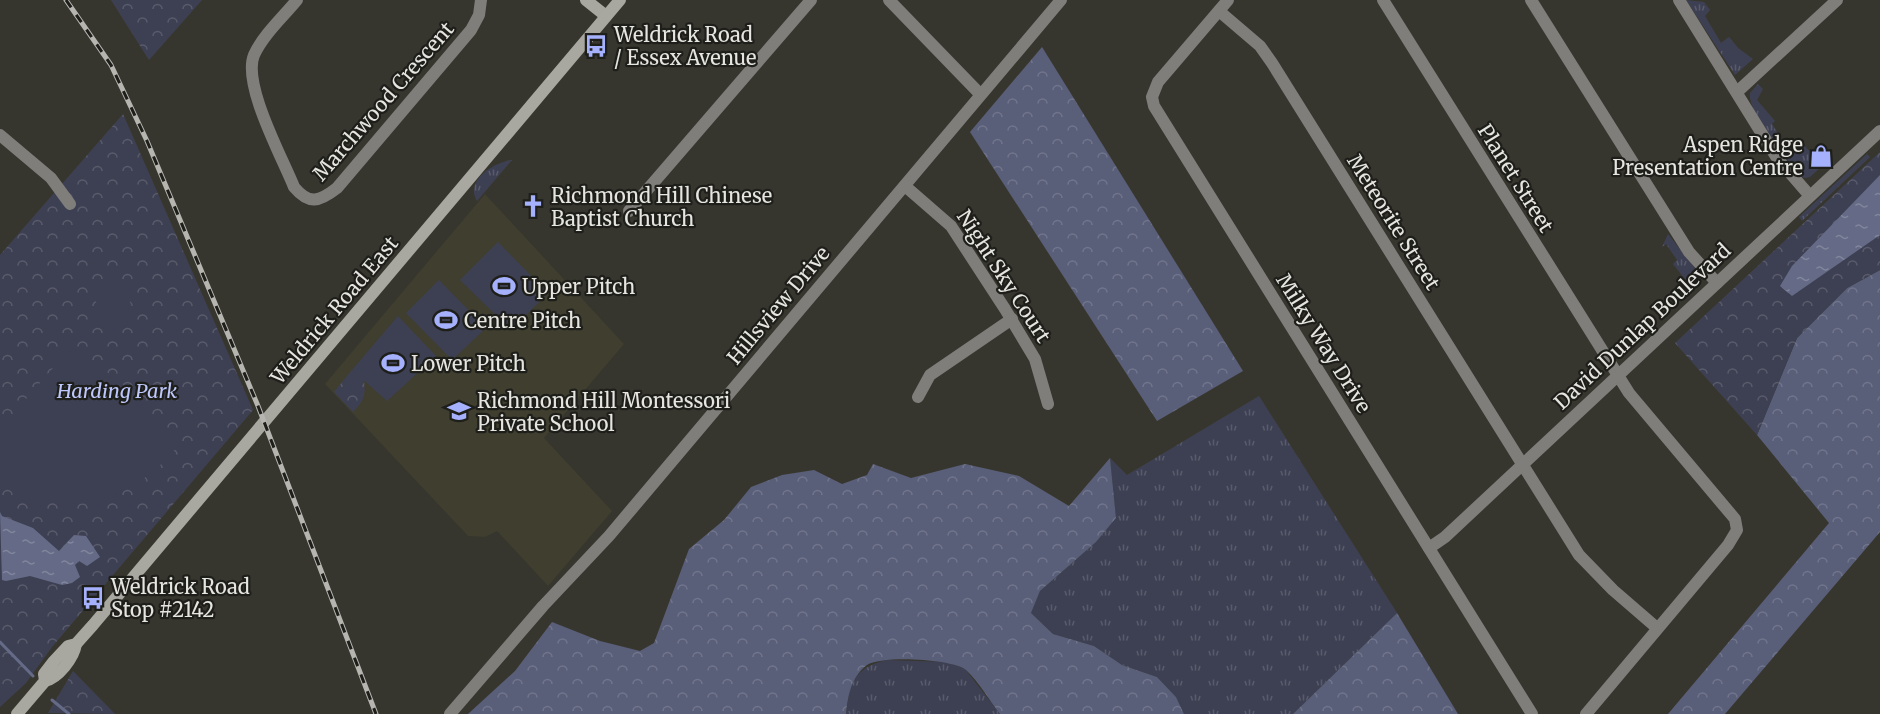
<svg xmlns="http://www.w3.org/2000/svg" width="1880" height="714" font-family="Merriweather,serif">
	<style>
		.built { fill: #3f3e2f }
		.grass { fill: url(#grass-tufts) }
		.forest { fill: url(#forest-crowns) }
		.park { fill: url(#park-crowns) }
		.pitch { fill: #3d4053 }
		.water { fill: url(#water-ripples) }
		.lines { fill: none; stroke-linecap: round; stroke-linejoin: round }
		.stream { stroke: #656a86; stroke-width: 3 }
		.street { stroke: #7f7e7a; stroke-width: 12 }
		.secondary { stroke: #a8a7a0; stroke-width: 12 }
		.rail-casing { stroke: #b6b5af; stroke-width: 5 }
		.rail { stroke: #1e1e1a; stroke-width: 3; stroke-dasharray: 9; stroke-linecap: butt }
		.labels { text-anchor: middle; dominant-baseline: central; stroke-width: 4.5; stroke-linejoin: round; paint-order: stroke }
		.poi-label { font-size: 20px; fill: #e6e5e0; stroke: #1e1e1a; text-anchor: start }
		.street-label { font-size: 20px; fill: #e6e5e0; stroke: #1e1e1a }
		.park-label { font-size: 20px; font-style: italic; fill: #bec7fc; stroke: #1e1e1a }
	</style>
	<defs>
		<pattern id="grass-tufts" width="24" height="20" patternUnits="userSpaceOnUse" patternTransform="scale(1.5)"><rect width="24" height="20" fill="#3d4053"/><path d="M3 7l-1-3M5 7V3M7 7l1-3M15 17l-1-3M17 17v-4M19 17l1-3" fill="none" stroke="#595b6b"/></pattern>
		<pattern id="forest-crowns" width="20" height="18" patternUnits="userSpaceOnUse" patternTransform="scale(1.5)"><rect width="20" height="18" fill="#595e79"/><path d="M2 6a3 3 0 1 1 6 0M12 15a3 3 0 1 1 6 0" fill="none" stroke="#71758c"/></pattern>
		<pattern id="park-crowns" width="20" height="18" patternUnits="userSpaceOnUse" patternTransform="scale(1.5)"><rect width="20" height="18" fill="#3d4053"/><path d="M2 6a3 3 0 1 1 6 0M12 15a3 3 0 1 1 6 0" fill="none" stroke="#595b6b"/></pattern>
		<pattern id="water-ripples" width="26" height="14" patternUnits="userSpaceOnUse" patternTransform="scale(1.5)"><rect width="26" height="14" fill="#656a86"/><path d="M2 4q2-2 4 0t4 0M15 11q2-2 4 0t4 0" fill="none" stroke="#82869c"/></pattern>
	</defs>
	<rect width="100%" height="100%" fill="#37362e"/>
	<!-- built -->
	<polygon class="built" points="485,194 624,344 544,438 612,511 548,586 497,531 485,537 468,536 325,384"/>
	<!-- grass -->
	<g class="grass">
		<polygon points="1686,0 1704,2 1710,10 1705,16 1721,43 1729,37 1738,48 1753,59 1735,75"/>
		<path d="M1758,84L1763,89L1757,100L1775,121L1772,124L1787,148L1798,139L1816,158L1820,155L1828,160L1810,177L1804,178C1790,164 1747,112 1750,93Z"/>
		<polygon points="1867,154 1870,157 1802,221 1799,217"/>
		<path d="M512,160L477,201C464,180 495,162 512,160Z"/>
		<polygon points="1668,234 1701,276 1687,293 1688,283 1673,264 1677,260 1666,244 1662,247"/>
		<polygon points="1259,396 1397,613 1293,714 1184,714 1176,697 1157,677 1122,665 1094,646 1053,634 1031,613 1040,591 1096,542 1116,518 1110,458 1127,475"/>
		<path d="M887,660L947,662L965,669L1000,714H846C850,682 854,668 887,660Z"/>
	</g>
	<!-- forest -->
	<g class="forest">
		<polygon points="1042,47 1243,371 1157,421 970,132"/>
		<polygon points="1880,270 1880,532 1725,714 1668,714 1829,523 1757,435 1797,338 1847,288"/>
		<path d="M1110,458L1116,518L1096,542L1040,591L1031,613L1053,634L1094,646L1122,665L1157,677L1176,697L1184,714H1000C989,700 979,682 966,670C953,659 882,655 867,665C851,677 848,696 846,714H468L515,671L552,622L600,641L640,651L654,643L689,549L724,520L751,487L782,475L814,470L842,484L867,475L873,464L911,478L965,464L1019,476L1069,506Z"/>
		<polygon points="1397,613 1458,714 1293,714"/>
	</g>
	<!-- park -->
	<g class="park">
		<polygon points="111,0 202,0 149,60"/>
		<polygon points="123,114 253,410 52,647 26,683 0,707 0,255"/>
		<polygon points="1880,152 1880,270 1847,288 1797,338 1757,435 1675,343"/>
		<path d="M352,370L364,380C366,395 364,401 353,412L334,392Z"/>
		<polygon points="73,671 115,714 48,713"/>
	</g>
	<!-- pitch -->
	<g class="pitch">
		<polygon points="498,242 548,293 511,330 460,280"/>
		<polygon points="121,278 137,321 108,332 91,289"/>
		<polygon points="439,280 486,328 452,360 406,313"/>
		<polygon points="398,316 436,356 387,401 352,370"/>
		<path d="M80,350L129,390L177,447C132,502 59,528 0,475V429L67,352Z"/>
	</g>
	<!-- water -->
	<g class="water">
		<polygon points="1880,175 1880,235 1792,296 1780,286 1792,266"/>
		<polygon points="0,512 2,516 33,528 59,551 74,535 86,536 100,557 87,566 79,561 75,565 80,577 72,583 62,585 30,576 6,581 2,580"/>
	</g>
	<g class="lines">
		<!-- stream -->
		<g class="stream">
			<polyline points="0,642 33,676"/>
			<polyline points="52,700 69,714"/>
		</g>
		<!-- street -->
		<g class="street">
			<path d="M297,0C283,17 263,35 254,55C242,84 282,157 294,187C309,205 319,202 337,188L471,30L479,15L481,0"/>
			<polyline points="889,0 980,94"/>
			<polyline points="1228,0 1158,82 1152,97 1154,106 1532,714"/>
			<polyline points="1383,0 1629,393 1735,519 1737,530 1728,545 1586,714"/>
			<polyline points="1531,0 1689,252 1717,283"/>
			<polyline points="1679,0 1777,158 1810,196"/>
			<polyline points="1219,11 1260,46 1272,63 1579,555 1613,590 1657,628"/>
			<polyline points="1737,92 1837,0"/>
			<polyline points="0,135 51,178 70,204"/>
			<polyline points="905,186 951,226 1005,309 1035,359 1048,404"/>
			<polyline points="629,211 811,0"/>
			<polyline points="918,397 930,375 1012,319"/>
			<polyline points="1429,548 1445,537 1880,131"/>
			<polyline points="450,714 543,606 609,536 1061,0"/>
		</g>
		<!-- secondary -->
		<g class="secondary">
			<polyline points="586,0 606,16"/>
			<path d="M45,681C58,678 74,658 76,644"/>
			<polyline points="17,714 45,681 44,674 54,661 68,646 76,644 93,625 620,0"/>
		</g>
		<!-- rail casing -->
		<g class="rail-casing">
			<polyline id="rail" points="66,0 111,65 147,141 258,406 376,714"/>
		</g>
		<!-- rail -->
		<use href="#rail" class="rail"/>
	</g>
	<!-- icons -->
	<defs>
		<g id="bus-bare" transform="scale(1.8)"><path d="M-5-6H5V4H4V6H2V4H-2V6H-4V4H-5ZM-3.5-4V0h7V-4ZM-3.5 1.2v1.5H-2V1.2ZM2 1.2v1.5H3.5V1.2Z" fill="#a5b1fc" stroke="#1e1e1a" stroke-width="2.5" paint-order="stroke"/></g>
		<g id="shop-bare" transform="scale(1.8)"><path d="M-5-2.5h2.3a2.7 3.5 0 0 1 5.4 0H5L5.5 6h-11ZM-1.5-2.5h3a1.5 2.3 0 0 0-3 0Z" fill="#a5b1fc" stroke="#1e1e1a" stroke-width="2.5" paint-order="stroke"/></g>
		<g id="church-bare" transform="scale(1.8)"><path d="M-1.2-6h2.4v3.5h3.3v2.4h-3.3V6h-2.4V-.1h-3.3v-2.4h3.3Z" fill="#a5b1fc" stroke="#1e1e1a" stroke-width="2.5" paint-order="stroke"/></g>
		<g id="stadium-bare" transform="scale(1.8)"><path d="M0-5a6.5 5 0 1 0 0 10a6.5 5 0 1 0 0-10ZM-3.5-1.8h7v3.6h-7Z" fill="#a5b1fc" stroke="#1e1e1a" stroke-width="2.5" paint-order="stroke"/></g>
		<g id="school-bare" transform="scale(1.8)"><path d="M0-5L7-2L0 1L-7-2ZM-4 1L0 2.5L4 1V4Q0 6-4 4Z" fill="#a5b1fc" stroke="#1e1e1a" stroke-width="2.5" paint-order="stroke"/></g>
	</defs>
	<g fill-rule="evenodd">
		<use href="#bus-bare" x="596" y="46"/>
		<use href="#shop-bare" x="1821" y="156"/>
		<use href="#church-bare" x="533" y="206"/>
		<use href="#stadium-bare" x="504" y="286"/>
		<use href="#stadium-bare" x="446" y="320"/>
		<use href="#stadium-bare" x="393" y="363"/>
		<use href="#school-bare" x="459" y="411"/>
		<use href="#bus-bare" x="93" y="598"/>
	</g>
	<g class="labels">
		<!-- poi labels -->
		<g class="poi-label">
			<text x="614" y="34">Weldrick Road<tspan x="614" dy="23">/ Essex Avenue</tspan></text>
			<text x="1803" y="144" text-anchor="end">Aspen Ridge<tspan x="1803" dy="23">Presentation Centre</tspan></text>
			<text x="551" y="195">Richmond Hill Chinese<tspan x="551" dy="23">Baptist Church</tspan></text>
			<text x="522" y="286">Upper Pitch</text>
			<text x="464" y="320">Centre Pitch</text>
			<text x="411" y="363">Lower Pitch</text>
			<text x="477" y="400">Richmond Hill Montessori<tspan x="477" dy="23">Private School</tspan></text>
			<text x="111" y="586">Weldrick Road<tspan x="111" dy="23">Stop #2142</tspan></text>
		</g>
		<!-- street labels -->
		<g class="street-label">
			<text transform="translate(383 101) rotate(-49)">Marchwood Crescent</text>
			<text transform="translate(1516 178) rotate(58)">Planet Street</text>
			<text transform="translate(1394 222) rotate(58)">Meteorite Street</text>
			<text transform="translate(1004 276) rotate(57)">Night Sky Court</text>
			<text transform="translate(778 305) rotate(-50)">Hillsview Drive</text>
			<text transform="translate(334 310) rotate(-50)">Weldrick Road East</text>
			<text transform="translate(1642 326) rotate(-43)">David Dunlap Boulevard</text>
			<text transform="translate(1324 343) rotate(58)">Milky Way Drive</text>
		</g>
		<!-- park labels -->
		<g class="park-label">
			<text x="117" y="390">Harding Park</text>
		</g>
	</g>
</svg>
